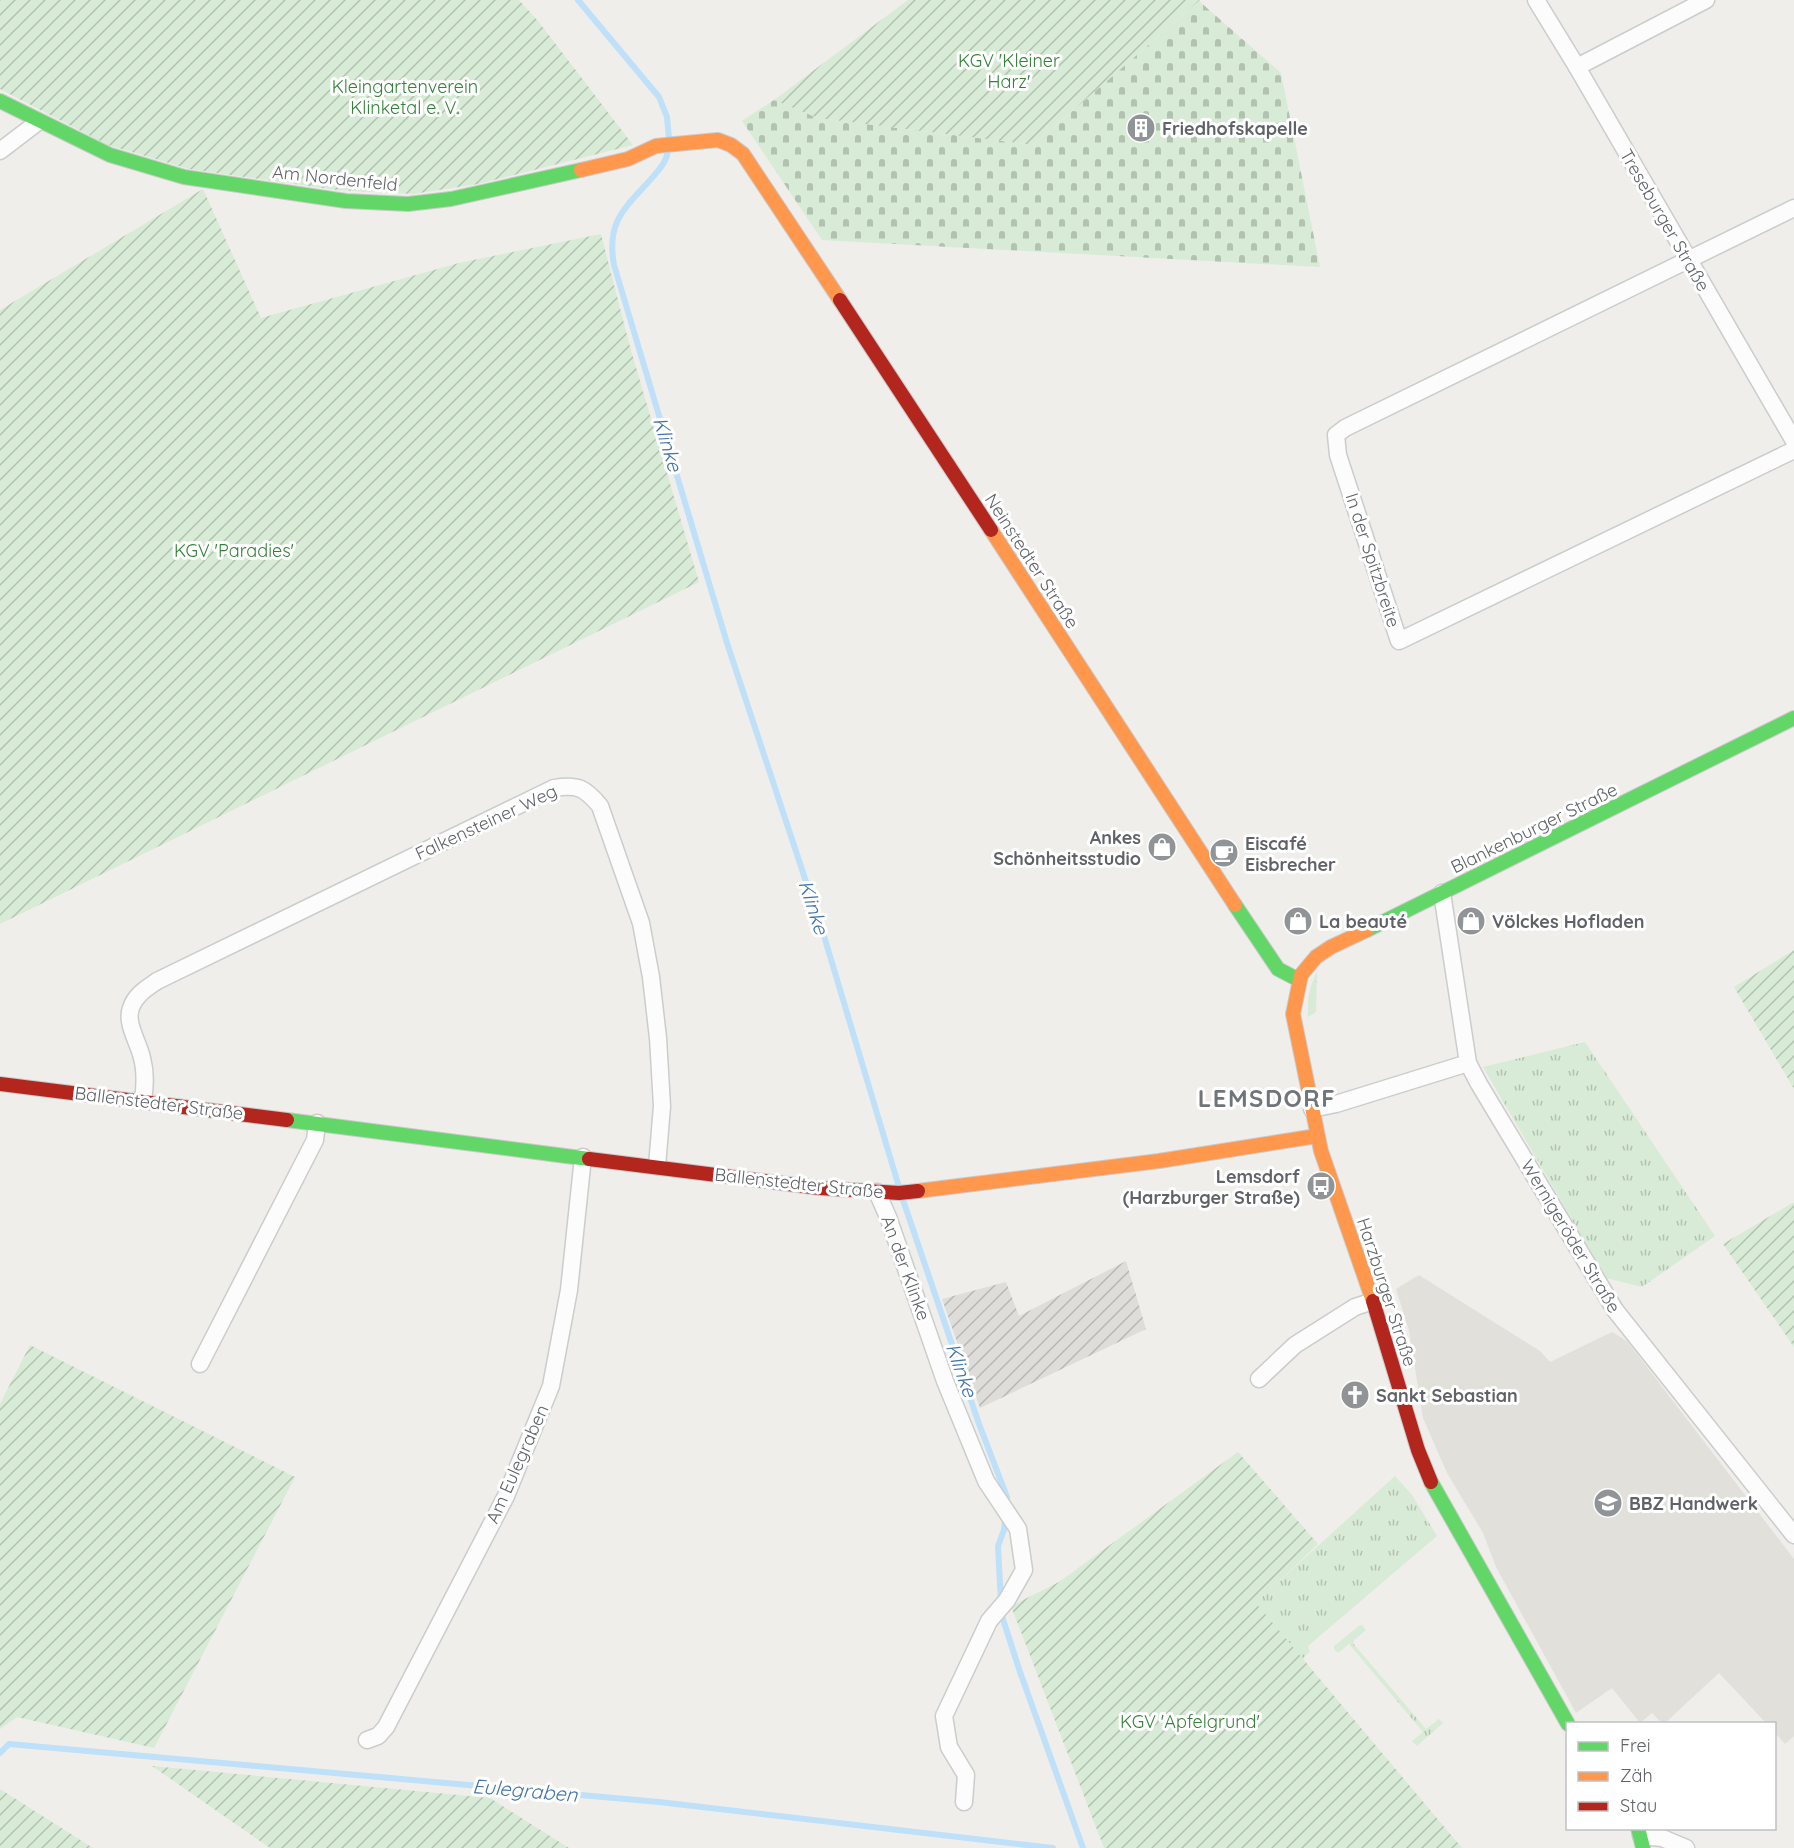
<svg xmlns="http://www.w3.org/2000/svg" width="1794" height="1848" font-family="Quicksand,sans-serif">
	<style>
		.industrial { fill: url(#industrial-furrows) }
		.education { fill: #e2e0da }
		.grass { fill: url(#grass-tufts) }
		.cemetery { fill: url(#cemetery-stones) }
		.garden { fill: url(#garden-furrows) }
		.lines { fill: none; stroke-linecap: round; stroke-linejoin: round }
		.stream { stroke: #bfe0f9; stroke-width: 6 }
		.street-casing { stroke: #cbcccc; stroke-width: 19 }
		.fast-casing { stroke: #cacacb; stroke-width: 16 }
		.slow-casing { stroke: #cacacb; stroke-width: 16 }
		.jam-casing { stroke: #cacacb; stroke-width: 16 }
		.street { stroke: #fdfcfc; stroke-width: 16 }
		.fast { stroke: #63d668; stroke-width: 14 }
		.slow { stroke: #ff974d; stroke-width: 14 }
		.jam { stroke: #b3261e; stroke-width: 14 }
		.labels { text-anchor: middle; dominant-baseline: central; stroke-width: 6; stroke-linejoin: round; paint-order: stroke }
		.park-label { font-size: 18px; fill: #348238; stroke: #fff }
		.poi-label { font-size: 18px; font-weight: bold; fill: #5f6368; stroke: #fff; text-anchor: start }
		.street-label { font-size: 18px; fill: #5f6368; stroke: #fff }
		.water-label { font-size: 20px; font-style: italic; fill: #4174aa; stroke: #fff }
		.district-label { font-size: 24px; font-weight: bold; letter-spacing: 1.5px; fill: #70757a; stroke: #fff }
	</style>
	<defs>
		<pattern id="industrial-furrows" width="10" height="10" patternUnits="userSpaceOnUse" patternTransform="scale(1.5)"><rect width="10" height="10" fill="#dfddda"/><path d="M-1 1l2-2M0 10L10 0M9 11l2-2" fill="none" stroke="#b8b7b5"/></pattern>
		<pattern id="grass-tufts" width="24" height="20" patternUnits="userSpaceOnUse" patternTransform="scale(1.5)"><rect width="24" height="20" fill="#d8ebd6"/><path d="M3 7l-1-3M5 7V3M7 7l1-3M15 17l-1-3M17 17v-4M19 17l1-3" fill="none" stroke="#b2c2b1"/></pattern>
		<pattern id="cemetery-stones" width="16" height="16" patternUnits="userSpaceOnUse" patternTransform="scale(1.5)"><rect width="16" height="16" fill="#d8ebd6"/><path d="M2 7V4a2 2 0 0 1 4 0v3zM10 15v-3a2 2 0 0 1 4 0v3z" fill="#b2c2b1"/></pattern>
		<pattern id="garden-furrows" width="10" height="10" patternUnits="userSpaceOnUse" patternTransform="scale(1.5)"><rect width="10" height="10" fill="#d8ebd6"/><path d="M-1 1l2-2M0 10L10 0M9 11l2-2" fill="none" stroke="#b2c2b1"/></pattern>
	</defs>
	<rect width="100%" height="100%" fill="#efeeea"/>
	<!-- industrial -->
	<polygon class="industrial" points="1126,1261 1146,1329 980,1408 942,1299 1006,1282 1019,1316"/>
	<!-- education -->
	<polygon class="education" points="1419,1275 1540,1351 1550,1362 1612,1332 1627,1341 1794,1559 1794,1736 1785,1744 1775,1733 1774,1724 1766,1723 1719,1673 1665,1723 1662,1723 1652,1713 1640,1723 1612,1688 1576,1713 1496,1567 1483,1533 1447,1473 1423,1418 1409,1331 1396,1289"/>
	<!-- grass -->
	<g class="grass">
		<path d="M1317,972L1316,1012L1308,1017C1307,1000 1309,987 1317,972Z"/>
		<polygon points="1585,1042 1715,1236 1642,1287 1606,1278 1483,1067"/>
		<polygon points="1395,1476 1412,1495 1437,1536 1308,1646 1310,1652 1302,1659 1255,1603"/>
		<polygon points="1360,1625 1362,1625 1366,1630 1352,1642 1426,1729 1439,1719 1443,1723 1417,1746 1412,1741 1423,1732 1349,1644 1338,1653 1334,1649 1334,1646"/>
	</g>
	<!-- cemetery -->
	<polygon class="cemetery" points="1199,1 1281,73 1320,267 822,240 742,121 774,100 818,118 1033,145"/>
	<!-- garden -->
	<g class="garden">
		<polygon points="0,0 519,0 538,21 633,145 478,184 413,194 337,190 189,169 108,145 0,89"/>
		<polygon points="908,0 1200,0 1033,145 818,118 774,100"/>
		<polygon points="203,189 261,318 459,263 601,234 630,347 699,582 0,924 0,310"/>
		<polygon points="1794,950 1794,1089 1734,987"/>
		<polygon points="1794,1202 1794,1347 1723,1244"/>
		<polygon points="30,1345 295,1477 154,1748 17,1717 0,1729 0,1404"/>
		<polygon points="1238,1452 1318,1544 1256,1603 1462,1848 1104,1848 1011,1606 1059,1582"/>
		<polygon points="152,1766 490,1798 569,1848 270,1848"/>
		<polygon points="0,1789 93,1848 0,1848"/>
	</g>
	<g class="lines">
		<!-- stream -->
		<g class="stream">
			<polyline points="578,0 659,97 667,117 669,139"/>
			<path d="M668,149C667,162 660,168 652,178C625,208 606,221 614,265L727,643L824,936L899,1187"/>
			<polyline points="902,1197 979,1424 1007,1497 1006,1504"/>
			<polyline points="1001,1602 998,1546 1004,1530 1005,1518"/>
			<polyline points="1001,1613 1019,1669 1083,1848"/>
			<polyline points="0,1753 9,1744 659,1802 1053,1848"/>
		</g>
		<!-- street casing -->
		<g class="street-casing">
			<g id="street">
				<polyline points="1536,0 1577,67 1794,441"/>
				<polyline points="1577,67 1706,0"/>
				<polyline points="0,151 38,122"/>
				<polyline points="1794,208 1345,428 1336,435 1338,455 1399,641 1794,450"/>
				<polyline points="1442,893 1468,1063 1479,1084 1615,1310 1794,1535"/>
				<path d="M143,1101C145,1086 146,1073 142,1058C139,1043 125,1023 131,1008C135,995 147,988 157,981L554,788C578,784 585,788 600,806L641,923L651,977L658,1038L662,1106L657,1166"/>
				<polyline points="1312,1109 1336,1104 1468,1063"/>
				<polyline points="877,1192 888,1217 945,1381 986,1481 1018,1529 1024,1570 1007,1600 989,1621 944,1716 949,1747 966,1775 964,1802"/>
				<polyline points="200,1364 315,1140 317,1123"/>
				<polyline points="1259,1379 1295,1345 1355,1307 1373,1301"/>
				<polyline points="367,1740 378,1736 386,1727 506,1496 551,1386 569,1290 583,1157"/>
				<polyline points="1641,1836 1662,1838 1686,1848"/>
			</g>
		</g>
		<!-- fast casing -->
		<g class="fast-casing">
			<g id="fast">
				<polyline points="0,101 110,155 184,177 346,201 408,204 451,199 581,170"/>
				<polyline points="1235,905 1278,969 1299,980"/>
				<polyline points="1367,930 1794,718"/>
				<polyline points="287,1120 589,1159"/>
				<polyline points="1431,1482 1568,1724"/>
				<polyline points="1638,1828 1643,1848"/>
			</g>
		</g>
		<!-- slow casing -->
		<g class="slow-casing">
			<g id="slow">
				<polyline points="581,170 628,159 656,146 665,145 718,140 731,145 743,154 840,300"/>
				<polyline points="991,530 1235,905"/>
				<polyline points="1367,930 1331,947 1316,957 1301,975 1293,1014 1321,1151 1373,1301"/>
				<polyline points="918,1191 1159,1161 1317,1136"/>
			</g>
		</g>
		<!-- jam casing -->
		<g class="jam-casing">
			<g id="jam">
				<polyline points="840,300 991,530"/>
				<polyline points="0,1084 287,1120"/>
				<polyline points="589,1159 820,1188 899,1193 918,1191"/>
				<polyline points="1373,1301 1418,1450 1431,1482"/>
			</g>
		</g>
		<!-- street -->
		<use href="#street" class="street"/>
		<!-- fast -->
		<use href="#fast" class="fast"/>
		<!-- slow -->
		<use href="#slow" class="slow"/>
		<!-- jam -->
		<use href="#jam" class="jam"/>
	</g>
	<!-- icons -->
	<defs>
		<g id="building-disc" transform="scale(1.5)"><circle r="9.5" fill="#919496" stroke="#fff"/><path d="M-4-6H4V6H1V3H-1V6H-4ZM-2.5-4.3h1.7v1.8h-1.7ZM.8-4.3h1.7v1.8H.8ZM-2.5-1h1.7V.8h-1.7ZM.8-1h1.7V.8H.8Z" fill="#fff"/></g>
		<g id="shop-disc" transform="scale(1.5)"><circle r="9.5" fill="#919496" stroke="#fff"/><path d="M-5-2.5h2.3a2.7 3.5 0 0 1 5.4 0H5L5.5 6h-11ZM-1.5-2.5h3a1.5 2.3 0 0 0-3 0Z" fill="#fff"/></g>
		<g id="cafe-disc" transform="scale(1.5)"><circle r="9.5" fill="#919496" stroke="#fff"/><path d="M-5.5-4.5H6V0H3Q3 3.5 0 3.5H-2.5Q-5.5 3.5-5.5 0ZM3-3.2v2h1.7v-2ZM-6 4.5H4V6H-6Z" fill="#fff"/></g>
		<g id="bus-disc" transform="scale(1.5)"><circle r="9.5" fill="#919496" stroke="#fff"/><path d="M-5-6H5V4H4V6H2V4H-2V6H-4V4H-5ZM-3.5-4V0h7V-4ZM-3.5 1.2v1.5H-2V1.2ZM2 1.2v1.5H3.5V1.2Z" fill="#fff"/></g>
		<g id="church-disc" transform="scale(1.5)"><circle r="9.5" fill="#919496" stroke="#fff"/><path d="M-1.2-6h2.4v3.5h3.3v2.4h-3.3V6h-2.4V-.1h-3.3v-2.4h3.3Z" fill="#fff"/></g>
		<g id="university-disc" transform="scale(1.5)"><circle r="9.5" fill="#919496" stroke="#fff"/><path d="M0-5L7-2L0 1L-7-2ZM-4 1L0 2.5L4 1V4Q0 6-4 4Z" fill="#fff"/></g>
	</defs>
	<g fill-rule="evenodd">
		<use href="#building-disc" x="1141" y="128"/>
		<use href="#shop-disc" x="1162" y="847"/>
		<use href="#cafe-disc" x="1224" y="853"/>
		<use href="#shop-disc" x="1298" y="921"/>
		<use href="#shop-disc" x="1471" y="921"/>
		<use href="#bus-disc" x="1321" y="1186"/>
		<use href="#church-disc" x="1355" y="1395"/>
		<use href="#university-disc" x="1608" y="1503"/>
	</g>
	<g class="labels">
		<!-- park labels -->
		<g class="park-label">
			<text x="1009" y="60">KGV 'Kleiner<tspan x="1009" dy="21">Harz'</tspan></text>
			<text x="405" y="86">Kleingartenverein<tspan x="405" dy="21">Klinketal e. V.</tspan></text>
			<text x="234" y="550">KGV 'Paradies'</text>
			<text x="1190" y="1721">KGV 'Apfelgrund'</text>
		</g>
		<!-- poi labels -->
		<g class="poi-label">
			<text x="1162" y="128">Friedhofskapelle</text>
			<text x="1141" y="837" text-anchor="end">Ankes<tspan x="1141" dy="21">Schönheitsstudio</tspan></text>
			<text x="1245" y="843">Eiscafé<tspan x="1245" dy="21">Eisbrecher</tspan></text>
			<text x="1319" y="921">La beauté</text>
			<text x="1492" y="921">Völckes Hofladen</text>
			<text x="1300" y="1176" text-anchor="end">Lemsdorf<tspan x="1300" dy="21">(Harzburger Straße)</tspan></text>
			<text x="1376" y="1395">Sankt Sebastian</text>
			<text x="1629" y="1503">BBZ Handwerk</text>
		</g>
		<!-- street labels -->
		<g class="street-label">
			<text transform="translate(335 178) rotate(6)">Am Nordenfeld</text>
			<text transform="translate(1665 220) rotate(60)">Treseburger Straße</text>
			<text transform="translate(1373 560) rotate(72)">In der Spitzbreite</text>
			<text transform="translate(1032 561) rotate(57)">Neinstedter Straße</text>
			<text transform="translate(486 822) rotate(-25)">Falkensteiner Weg</text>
			<text transform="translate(1534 828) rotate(-26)">Blankenburger Straße</text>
			<text transform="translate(159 1103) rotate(7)">Ballenstedter Straße</text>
			<text transform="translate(799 1183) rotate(6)">Ballenstedter Straße</text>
			<text transform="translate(1571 1236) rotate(59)">Wernigeröder Straße</text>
			<text transform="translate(906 1268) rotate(70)">An der Klinke</text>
			<text transform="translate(1387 1292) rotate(72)">Harzburger Straße</text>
			<text transform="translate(517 1464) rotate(-66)">Am Eulegraben</text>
		</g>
		<!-- water labels -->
		<g class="water-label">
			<text transform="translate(668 444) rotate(73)">Klinke</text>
			<text transform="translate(814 907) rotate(72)">Klinke</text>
			<text transform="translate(962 1370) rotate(70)">Klinke</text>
			<text transform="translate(525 1790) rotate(5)">Eulegraben</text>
		</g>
		<!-- district labels -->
		<g class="district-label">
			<text x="1267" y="1098">LEMSDORF</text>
		</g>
	</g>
	<!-- legend -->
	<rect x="1566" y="1722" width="210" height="108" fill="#ffffff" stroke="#bfc1c3" stroke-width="1.5"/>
	<rect x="1578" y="1742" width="30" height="9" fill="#63d668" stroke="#bfc1c3" stroke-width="1.5"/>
	<text x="1620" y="1752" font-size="18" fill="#5f6368">Frei</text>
	<rect x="1578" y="1772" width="30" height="9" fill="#ff974d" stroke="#bfc1c3" stroke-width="1.5"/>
	<text x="1620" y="1782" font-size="18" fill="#5f6368">Zäh</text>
	<rect x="1578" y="1802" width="30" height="9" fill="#b3261e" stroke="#bfc1c3" stroke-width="1.5"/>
	<text x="1620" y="1812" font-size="18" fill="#5f6368">Stau</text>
</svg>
